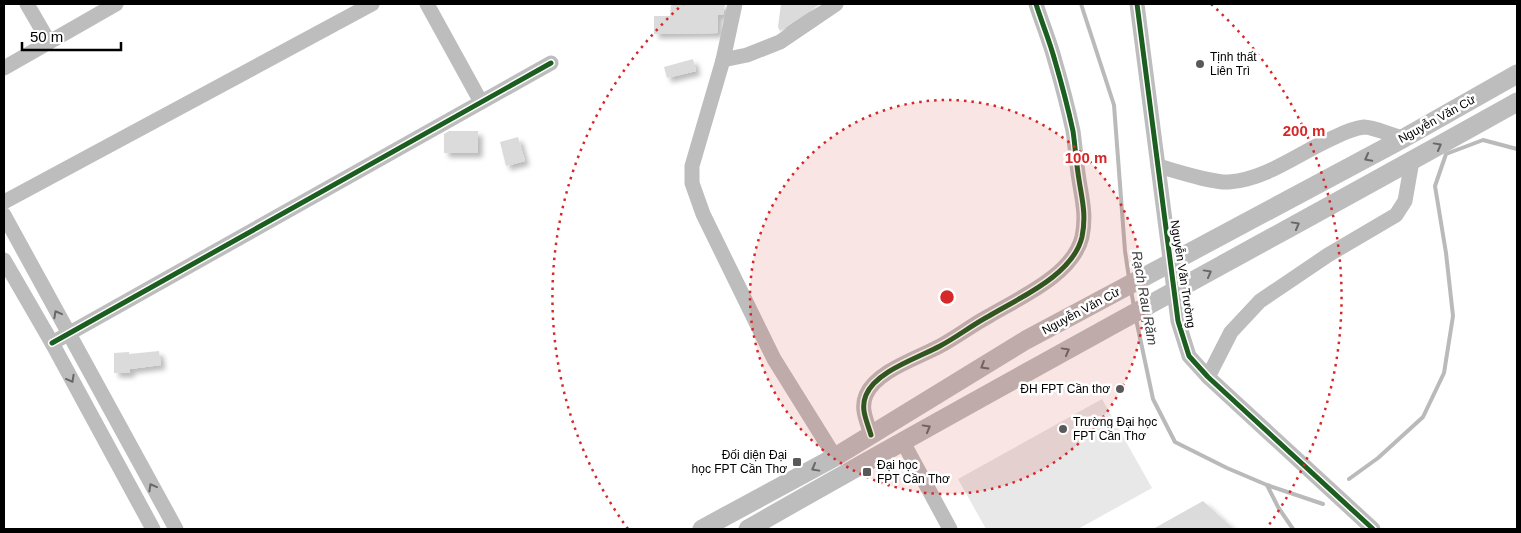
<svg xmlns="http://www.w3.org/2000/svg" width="1521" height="533" font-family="Arial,sans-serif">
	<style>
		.green { fill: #e8e8e8 }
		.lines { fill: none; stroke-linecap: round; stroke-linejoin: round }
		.stream { stroke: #bababa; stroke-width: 4 }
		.building { fill: #dbdbdb; filter: url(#shadow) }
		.minor { stroke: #bdbdbd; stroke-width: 15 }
		.major { stroke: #bdbdbd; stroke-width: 19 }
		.cycleway-casing { stroke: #fff; stroke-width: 8 }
		.cycleway { stroke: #1b5e20; stroke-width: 5 }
		.oneway { stroke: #686868 }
		.ring { fill: none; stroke: #d62828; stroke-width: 2.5; stroke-dasharray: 2.5 5 }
		.poi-dot { fill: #595959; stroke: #fff; stroke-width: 2 }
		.labels { text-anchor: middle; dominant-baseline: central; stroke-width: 5; stroke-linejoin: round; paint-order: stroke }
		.poi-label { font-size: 12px; fill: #000; stroke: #fff; text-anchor: start }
		.street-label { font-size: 12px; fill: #000; stroke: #fff }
		.water-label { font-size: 14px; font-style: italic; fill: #3d3d3d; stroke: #fff }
		.centre { fill: #d62828; stroke: #fff; stroke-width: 2.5 }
		.ring-label { font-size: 15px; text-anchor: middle; font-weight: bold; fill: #d62828; stroke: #fff; stroke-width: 5; stroke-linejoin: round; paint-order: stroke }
	</style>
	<defs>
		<filter id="shadow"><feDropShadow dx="4.5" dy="4.5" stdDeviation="2.5" flood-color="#0004"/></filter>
	</defs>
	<rect width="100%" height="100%" fill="#fff"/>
	<!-- green -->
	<polygon class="green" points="1102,399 1152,488 1078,529 986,529 958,479"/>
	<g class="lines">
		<!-- stream -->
		<g class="stream">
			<polyline points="1081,4 1114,105 1125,251 1129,278"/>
			<polyline points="1131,290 1134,307"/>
			<polyline points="1136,319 1153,399 1175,442 1227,468 1267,485 1278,507 1293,529"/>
			<polyline points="1349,479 1378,458 1423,417 1444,373 1453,316 1446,253 1435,186 1446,154 1483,140 1517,149"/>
			<polyline points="1267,485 1323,504"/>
		</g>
	</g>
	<!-- building -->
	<g class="building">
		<polygon points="671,4 725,4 723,15 718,15 718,33 654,34 654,16 670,16"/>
		<polygon points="781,4 820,4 780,31 778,27"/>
		<polygon points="693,59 696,71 667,78 664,67"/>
		<polygon points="449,131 478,131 478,153 444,153 444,134"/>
		<polygon points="518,137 525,161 506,166 500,142"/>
		<polygon points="159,351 161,365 130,369 130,373 114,373 114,353 129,352 129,354"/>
		<polygon points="1203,501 1234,529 1153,529"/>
	</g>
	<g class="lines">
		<!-- minor -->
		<g class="minor">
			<polyline points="27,4 49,42"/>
			<polyline points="427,4 481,102"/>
			<polyline points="735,4 723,60 692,166 692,183 703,214 774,359 835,457"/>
			<polyline points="1137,4 1178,321 1189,356 1208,377 1373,529"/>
			<polyline points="723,60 747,55 780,42 836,4"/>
			<polyline points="4,68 116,4"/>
			<path d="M1158,166C1176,171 1212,183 1229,182C1268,179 1300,152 1335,137C1343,133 1355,128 1364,127C1374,127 1393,136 1404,138"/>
			<polyline points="4,202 372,4"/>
			<polyline points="4,215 176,529"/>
			<polyline points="4,260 52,343 153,529"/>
			<polyline points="52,343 551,63"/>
			<polyline points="1208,377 1231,332 1260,301 1328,255 1396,215 1405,201 1412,161"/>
			<path d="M871,435C867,421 860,409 866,395C876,371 918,358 940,346C957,337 972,325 989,316C1019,298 1073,275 1082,237C1087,213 1081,196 1078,173C1076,159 1075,145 1073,131C1068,108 1062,85 1055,61C1050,42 1042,23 1036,4"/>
			<polyline points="903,442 950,529"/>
		</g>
		<!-- major -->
		<g class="major">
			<polyline points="702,529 835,457 1026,340 1404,138 1517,74"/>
			<path d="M748,529C1002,383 1261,245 1517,102"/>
		</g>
		<!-- cycleway casing -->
		<g class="cycleway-casing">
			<g id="cycleway">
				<polyline points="1137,4 1178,321 1189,356 1208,377 1373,529"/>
				<polyline points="52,343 551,63"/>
				<path d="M871,435C867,421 860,409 866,395C876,371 918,358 940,346C957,337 972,325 989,316C1019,298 1073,275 1082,237C1087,213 1081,196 1078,173C1076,159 1075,145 1073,131C1068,108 1062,85 1055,61C1050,42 1042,23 1036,4"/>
			</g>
		</g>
		<!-- cycleway -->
		<use href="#cycleway" class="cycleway"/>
	</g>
	<!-- one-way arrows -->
	<defs><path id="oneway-chevron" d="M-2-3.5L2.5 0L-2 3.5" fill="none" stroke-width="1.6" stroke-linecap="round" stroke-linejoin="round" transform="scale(1.25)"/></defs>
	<g class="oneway">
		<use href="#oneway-chevron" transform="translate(1438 146) rotate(-29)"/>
		<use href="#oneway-chevron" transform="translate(1368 158) rotate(152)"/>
		<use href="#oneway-chevron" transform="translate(1296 225) rotate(-29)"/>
		<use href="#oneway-chevron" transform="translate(1208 273) rotate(-29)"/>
		<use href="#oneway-chevron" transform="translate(57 314) rotate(-118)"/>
		<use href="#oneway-chevron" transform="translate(1066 351) rotate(-29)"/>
		<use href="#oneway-chevron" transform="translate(984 366) rotate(149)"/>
		<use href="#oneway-chevron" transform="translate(71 379) rotate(61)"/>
		<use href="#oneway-chevron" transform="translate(927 428) rotate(-29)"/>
		<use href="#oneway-chevron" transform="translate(815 468) rotate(151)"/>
		<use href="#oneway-chevron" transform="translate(152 487) rotate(-119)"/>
	</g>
	<!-- distance rings -->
	<circle cx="947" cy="297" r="197" fill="#d62828" fill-opacity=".12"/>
	<g class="ring">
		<circle cx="947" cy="297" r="197"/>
		<path d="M628 529A394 394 0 0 1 683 4M1211 4A394 394 0 0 1 1266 529"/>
	</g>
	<!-- markers -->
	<g class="poi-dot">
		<circle cx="1200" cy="64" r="5"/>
		<circle cx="1120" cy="389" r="5"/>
		<circle cx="1063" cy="429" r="5"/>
		<rect x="792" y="457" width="10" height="10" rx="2.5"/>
		<rect x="862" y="467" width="10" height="10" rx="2.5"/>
	</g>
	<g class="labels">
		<!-- poi labels -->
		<g class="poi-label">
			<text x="1210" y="57">Tịnh thất<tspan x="1210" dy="14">Liên Trì</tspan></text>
			<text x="1110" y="389" text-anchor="end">ĐH FPT Cần thơ</text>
			<text x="1073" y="422">Trường Đại học<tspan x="1073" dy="14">FPT Cần Thơ</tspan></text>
			<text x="787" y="455" text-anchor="end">Đối diện Đại<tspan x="787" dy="14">học FPT Cần Thơ</tspan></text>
			<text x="877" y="465">Đại học<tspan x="877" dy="14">FPT Cần Thơ</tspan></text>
		</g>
		<!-- street labels -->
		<g class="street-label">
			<text transform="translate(1437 119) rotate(-29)">Nguyễn Văn Cừ</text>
			<text transform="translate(1183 274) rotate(81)">Nguyễn Văn Trường</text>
			<text transform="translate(1081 311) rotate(-28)">Nguyễn Văn Cừ</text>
		</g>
		<!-- water labels -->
		<g class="water-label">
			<text transform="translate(1145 298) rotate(80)">Rạch Rau Răm</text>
		</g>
	</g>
	<circle cx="947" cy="297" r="8" class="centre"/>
	<g class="ring-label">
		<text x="1304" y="136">200 m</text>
		<text x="1086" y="163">100 m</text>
	</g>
	<!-- border -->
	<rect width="1521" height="533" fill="none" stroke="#000000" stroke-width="10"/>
	<!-- scale -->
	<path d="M22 42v8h99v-8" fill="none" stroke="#000000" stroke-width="2.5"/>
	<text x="30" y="42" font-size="15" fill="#000000" stroke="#ffffff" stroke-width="4" paint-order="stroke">50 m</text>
</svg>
